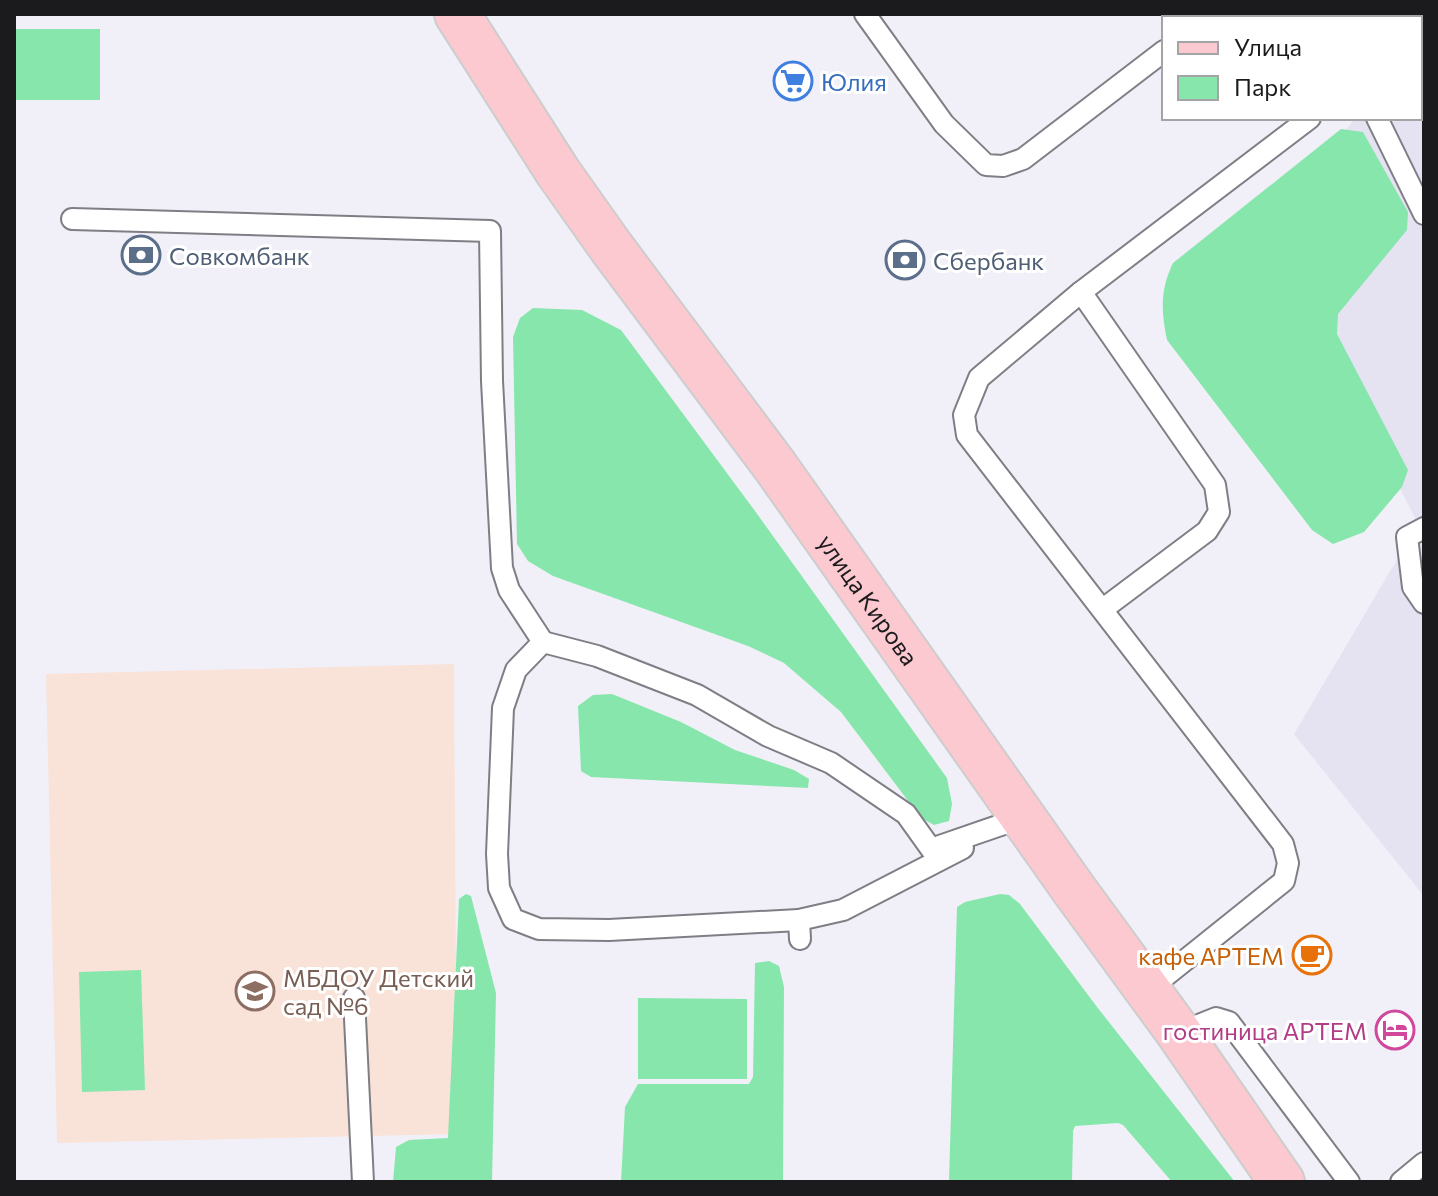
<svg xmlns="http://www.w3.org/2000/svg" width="1438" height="1196" font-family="Commissioner,sans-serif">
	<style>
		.built { fill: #e5e3f2 }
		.education { fill: #f9e2d7 }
		.green { fill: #87e6ac }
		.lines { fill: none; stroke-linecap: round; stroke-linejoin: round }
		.lane-casing { stroke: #7f7e85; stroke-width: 24 }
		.primary-casing { stroke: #cdcdcd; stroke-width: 48 }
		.lane { stroke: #fff; stroke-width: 20 }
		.primary { stroke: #fbc9cf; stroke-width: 44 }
		.labels { text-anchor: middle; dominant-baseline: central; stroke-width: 6; stroke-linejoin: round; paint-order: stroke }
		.shop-label { font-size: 24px; fill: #366cbe; stroke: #fff; text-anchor: start }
		.service-label { font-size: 24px; fill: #4e5e75; stroke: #fff; text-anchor: start }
		.street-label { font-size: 24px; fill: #1b1a1d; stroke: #fff }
		.food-label { font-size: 24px; fill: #c56008; stroke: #fff; text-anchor: end }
		.education-label { font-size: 24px; fill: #785e54; stroke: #fff; text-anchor: start }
		.hotel-label { font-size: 24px; fill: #b23c85; stroke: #fff; text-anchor: end }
	</style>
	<rect width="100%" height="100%" fill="#f1f0f9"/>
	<!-- built -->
	<polygon class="built" points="1424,29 1424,896 1294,734 1418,524 1270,230 1355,118 1420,118 1420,34"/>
	<!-- education -->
	<polygon class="education" points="454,664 457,1134 57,1143 46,674"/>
	<!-- green -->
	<g class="green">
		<rect x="14" y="29" width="86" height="71"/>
		<path d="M1341,129L1363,132L1408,212L1407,230L1338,314L1337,334L1408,470L1402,487L1364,532L1333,544L1312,530L1167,340C1161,311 1160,290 1173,263Z"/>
		<polygon points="533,308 582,310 621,330 755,511 947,778 952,804 949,821 934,825 921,818 841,712 784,663 748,646 553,576 528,561 517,544 513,337 520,318"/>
		<polygon points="612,694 681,722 735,750 794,770 809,779 808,788 591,777 581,771 578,706 593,695"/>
		<polygon points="466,894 471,896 496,993 492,1182 393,1182 396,1147 409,1140 448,1138 459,899"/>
		<polygon points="1000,894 1009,895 1020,904 1097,1007 1235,1182 1172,1182 1123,1125 1118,1123 1075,1126 1073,1131 1072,1182 949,1182 957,907 965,902"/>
		<polygon points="769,961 779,966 784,987 783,1182 621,1182 625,1107 638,1084 749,1084 753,1077 755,963"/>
		<polygon points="141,970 145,1090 82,1092 79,972"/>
		<polygon points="638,998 747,999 747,1079 638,1079"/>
	</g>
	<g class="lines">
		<!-- lane casing -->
		<g class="lane-casing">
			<g id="lane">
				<polyline points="865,14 944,124 986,165 1003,166 1023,159 1164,51"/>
				<polyline points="1339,14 1342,18"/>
				<polyline points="1207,18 1212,14"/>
				<polyline points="1377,118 1424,214"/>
				<polyline points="72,219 490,231 492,381 502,568 509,590 543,642 597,656 697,695 768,736 831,763 906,814 931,849 1024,817"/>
				<polyline points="1081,292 979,378 964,415 967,435 1283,844 1288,863 1284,881 1148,990"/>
				<polyline points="1424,528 1407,537 1413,587 1424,603"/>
				<polyline points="1103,609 1207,531 1219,512 1215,485 1081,292 1310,118"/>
				<polyline points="543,642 516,670 503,708 497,854 499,888 513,919 539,929 609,930 799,920"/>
				<polyline points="800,939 799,920 843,910 963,848"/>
				<polyline points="354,998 363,1182"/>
				<polyline points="1179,1033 1216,1018 1229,1022 1349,1182"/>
				<polyline points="1401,1182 1424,1163"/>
			</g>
		</g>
		<!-- primary casing -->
		<g class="primary-casing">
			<g id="primary">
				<path id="s1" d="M457,14L558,172L611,247L775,466L1075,891L1179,1033L1282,1182"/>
			</g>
		</g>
		<!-- lane -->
		<use href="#lane" class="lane"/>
		<!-- primary -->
		<use href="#primary" class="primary"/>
	</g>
	<!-- icons -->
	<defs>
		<g id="supermarket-ring" transform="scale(2)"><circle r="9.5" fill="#fff" stroke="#3f7fe0" stroke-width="1.5"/><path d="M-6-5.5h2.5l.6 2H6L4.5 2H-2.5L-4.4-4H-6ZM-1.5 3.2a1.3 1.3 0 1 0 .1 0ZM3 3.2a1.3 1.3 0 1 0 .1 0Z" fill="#3f7fe0"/></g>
		<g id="bank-ring" transform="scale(2)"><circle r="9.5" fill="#fff" stroke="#5c6f8a" stroke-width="1.5"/><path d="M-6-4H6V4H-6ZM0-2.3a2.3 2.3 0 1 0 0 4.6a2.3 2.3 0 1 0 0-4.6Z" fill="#5c6f8a"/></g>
		<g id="cafe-ring" transform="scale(2)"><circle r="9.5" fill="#fff" stroke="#e8710a" stroke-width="1.5"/><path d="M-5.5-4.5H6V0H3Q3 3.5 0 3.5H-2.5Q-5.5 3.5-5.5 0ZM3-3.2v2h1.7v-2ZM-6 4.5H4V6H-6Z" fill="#e8710a"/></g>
		<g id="school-ring" transform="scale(2)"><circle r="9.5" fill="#fff" stroke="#8d6e63" stroke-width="1.5"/><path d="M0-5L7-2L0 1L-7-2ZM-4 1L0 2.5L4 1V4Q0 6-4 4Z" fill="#8d6e63"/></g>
		<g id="hotel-ring" transform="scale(2)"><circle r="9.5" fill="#fff" stroke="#d1479c" stroke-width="1.5"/><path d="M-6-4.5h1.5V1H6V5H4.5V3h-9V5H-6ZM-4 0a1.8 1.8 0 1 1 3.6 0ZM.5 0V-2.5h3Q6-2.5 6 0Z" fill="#d1479c"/></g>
	</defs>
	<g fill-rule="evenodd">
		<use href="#supermarket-ring" x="793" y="81"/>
		<use href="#bank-ring" x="141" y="255"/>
		<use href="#bank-ring" x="905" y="260"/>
		<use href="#cafe-ring" x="1312" y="955"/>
		<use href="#school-ring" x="255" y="991"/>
		<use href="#hotel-ring" x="1395" y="1030"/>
	</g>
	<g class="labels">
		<!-- shop labels -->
		<g class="shop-label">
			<text x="821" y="81">Юлия</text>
		</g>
		<!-- service labels -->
		<g class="service-label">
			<text x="169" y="255">Совкомбанк</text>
			<text x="933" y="260">Сбербанк</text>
		</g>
		<!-- street labels -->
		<g class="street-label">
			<text stroke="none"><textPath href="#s1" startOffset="716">улица Кирова</textPath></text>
		</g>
		<!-- food labels -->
		<g class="food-label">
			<text x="1284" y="955">кафе АРТЕМ</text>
		</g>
		<!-- education labels -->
		<g class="education-label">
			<text x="283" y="977">МБДОУ Детский<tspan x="283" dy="28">сад №6</tspan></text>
		</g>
		<!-- hotel labels -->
		<g class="hotel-label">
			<text x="1367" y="1030">гостиница АРТЕМ</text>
		</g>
	</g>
	<!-- border -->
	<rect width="1438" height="1196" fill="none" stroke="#1b1a1d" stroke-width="32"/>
	<!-- legend -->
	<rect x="1162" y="16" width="260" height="104" fill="#ffffff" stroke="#a4a3a5" stroke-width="2"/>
	<rect x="1178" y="42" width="40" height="12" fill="#fbc9cf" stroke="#a4a3a5" stroke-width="2"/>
	<text x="1234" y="56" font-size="24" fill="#1b1a1d">Улица</text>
	<rect x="1178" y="76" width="40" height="24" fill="#87e6ac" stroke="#a4a3a5" stroke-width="2"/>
	<text x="1234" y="96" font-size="24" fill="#1b1a1d">Парк</text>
</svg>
